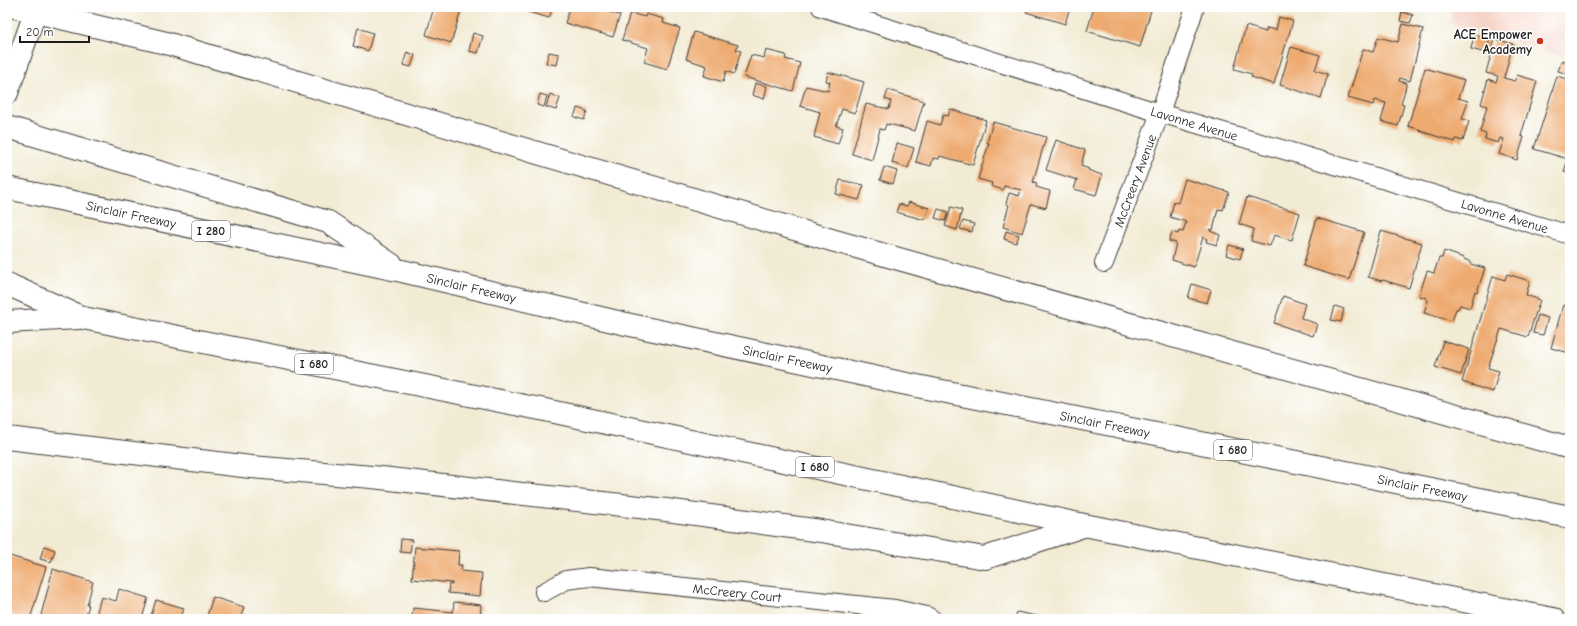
<svg xmlns="http://www.w3.org/2000/svg" width="1577" height="626" font-family="'Comic Neue',sans-serif">
	<style>
		.built { fill: #f6d2c5 }
		.building { fill: #eeaa6f }
		.lines { fill: none; stroke-linecap: round; stroke-linejoin: round }
		.minor-casing { stroke: #3c3b38; stroke-width: 20 }
		.primary-casing { stroke: #3c3b38; stroke-width: 24 }
		.motorway-casing { stroke: #3c3b38; stroke-width: 24 }
		.minor { stroke: #fff; stroke-width: 18 }
		.primary { stroke: #fff; stroke-width: 22 }
		.motorway { stroke: #fff; stroke-width: 22 }
		.poi-dot { fill: #c8321e; stroke: #fff; stroke-width: 1.5 }
		.labels { text-anchor: middle; dominant-baseline: central; stroke-width: 3; stroke-linejoin: round; paint-order: stroke }
		.shield { fill: #fff; stroke: #606060; stroke-width: 1 }
		.shield-label { font-size: 12px; font-weight: bold; fill: #1c1c1c }
		.poi-label { font-size: 13px; font-weight: bold; fill: #1c1c1c; stroke: #fff; text-anchor: end }
		.street-label { font-size: 13px; fill: #1c1c1c; stroke: #fff }
	</style>
	<rect width="100%" height="100%" fill="#fff"/>
	<filter id="ink" filterUnits="userSpaceOnUse"><feTurbulence type="fractalNoise" baseFrequency=".025" numOctaves="2"/><feDisplacementMap in="SourceGraphic" scale="8" xChannelSelector="R" yChannelSelector="G"/><feConvolveMatrix kernelMatrix="1 2 1 2 8 2 1 2 1" color-interpolation-filters="sRGB"/></filter>
	<filter id="wash" filterUnits="userSpaceOnUse"><feTurbulence type="fractalNoise" baseFrequency=".012" numOctaves="4" result="noise"/><feDisplacementMap in="SourceGraphic" scale="16" xChannelSelector="R" yChannelSelector="G"/><feGaussianBlur stdDeviation="0.9" result="paint"/><feColorMatrix in="noise" values="0 0 0 0 0 0 0 0 0 0 0 0 0 0 0 0 0 1.4 0 .05"/><feComposite in="paint" operator="in"/></filter>
	<g filter="url(#wash)">
		<rect width="100%" height="100%" fill="#f2ebd4"/>
		<!-- built -->
		<polygon class="built" points="1454,7 1570,7 1570,58 1449,23"/>
		<g id="blocks">
			<!-- building -->
			<g class="building">
				<polygon points="434,7 462,7 451,43 426,35"/>
				<polygon points="511,7 553,7 549,18"/>
				<polygon points="570,7 606,7 605,11 620,15 613,37 565,23"/>
				<polygon points="1028,7 1070,7 1065,24 1026,12"/>
				<polygon points="1094,7 1119,7 1125,9 1126,7 1152,7 1140,47 1087,31"/>
				<polygon points="1402,12 1413,15 1410,23 1400,21"/>
				<polygon points="630,13 645,17 646,14 664,19 663,23 680,28 667,69 644,62 648,48 622,40"/>
				<polygon points="1279,17 1293,21 1274,84 1251,77 1252,74 1234,69 1246,26 1266,32 1267,28 1276,30"/>
				<polygon points="1403,24 1423,29 1410,81 1400,78 1399,81 1407,83 1401,104 1404,105 1398,126 1381,121 1386,103 1375,100 1373,105 1348,98 1363,49 1373,52 1378,37 1398,42"/>
				<polygon points="358,28 373,33 368,51 353,46"/>
				<polygon points="694,32 738,45 736,50 741,51 734,74 726,71 723,82 704,76 707,66 686,59"/>
				<polygon points="473,33 483,36 478,53 469,51"/>
				<polygon points="1474,35 1490,38 1486,53 1471,49"/>
				<polygon points="1495,39 1513,44 1504,78 1515,81 1517,75 1537,81 1521,136 1524,137 1517,160 1499,154 1504,139 1500,138 1498,143 1485,139 1486,134 1480,132 1487,106 1481,104 1488,79 1496,82 1498,76 1486,73"/>
				<polygon points="1291,47 1320,55 1315,70 1328,74 1321,98 1280,85"/>
				<polygon points="766,50 786,55 785,59 800,63 793,91 744,77 751,55 764,58"/>
				<polygon points="407,52 415,55 411,67 403,65"/>
				<polygon points="549,52 559,54 557,65 546,63"/>
				<polygon points="1562,60 1570,63 1568,74 1558,71"/>
				<polygon points="1425,68 1464,80 1458,98 1468,101 1462,119 1469,121 1463,141 1456,139 1455,142 1420,131 1421,130 1408,126"/>
				<polygon points="828,72 864,82 855,113 842,109 836,126 843,128 838,144 814,137 820,112 800,106 806,86 828,91 830,82 826,81"/>
				<polygon points="1557,76 1570,80 1570,174 1564,172 1568,159 1534,149"/>
				<polygon points="755,83 767,86 764,99 752,95"/>
				<polygon points="888,90 924,101 915,131 889,124 889,125 886,124 884,130 880,129 872,160 852,154 866,104 889,109 891,101 885,99"/>
				<polygon points="540,94 547,96 544,107 537,105"/>
				<polygon points="550,94 560,98 556,110 546,107"/>
				<polygon points="577,108 587,111 584,120 574,117"/>
				<polygon points="950,109 986,120 973,165 940,156 939,159 933,158 931,166 916,162 927,121 940,125 943,115 948,116"/>
				<polygon points="993,122 1046,137 1033,182 1037,183 1036,187 1050,191 1046,208 1031,204 1022,233 1003,227 1009,205 1006,204 1009,193 1019,196 1021,190 1004,186 1003,190 991,186 992,183 978,179 989,143 987,143"/>
				<polygon points="1056,140 1085,150 1081,166 1089,169 1088,170 1102,175 1096,195 1074,189 1077,180 1046,170"/>
				<polygon points="897,143 914,148 908,168 892,163"/>
				<polygon points="884,167 897,171 893,184 880,180"/>
				<polygon points="1185,179 1229,192 1223,210 1218,209 1213,230 1210,229 1210,231 1220,235 1217,245 1206,242 1207,239 1203,237 1194,267 1172,260 1176,243 1169,241 1172,232 1178,234 1179,231 1183,232 1186,222 1170,217 1174,202 1178,203"/>
				<polygon points="840,180 864,185 859,200 836,194"/>
				<polygon points="1247,197 1300,213 1292,240 1274,235 1270,246 1251,241 1254,229 1239,224"/>
				<polygon points="909,202 929,208 925,220 896,212 899,204 907,206"/>
				<polygon points="951,207 962,210 957,230 945,226"/>
				<polygon points="938,209 948,212 945,221 935,218"/>
				<polygon points="1317,218 1364,232 1349,280 1303,266"/>
				<polygon points="963,221 974,224 972,232 960,229"/>
				<polygon points="1006,231 1019,235 1016,243 1004,239"/>
				<polygon points="1381,231 1422,243 1409,288 1383,280 1382,281 1368,277"/>
				<polygon points="1229,245 1243,249 1240,259 1226,255"/>
				<polygon points="1444,251 1464,258 1464,259 1471,262 1470,264 1485,268 1477,292 1475,291 1470,308 1460,305 1458,309 1456,309 1452,321 1424,313 1428,300 1426,300 1427,298 1419,296 1427,271 1434,273 1439,258 1442,258"/>
				<polygon points="1507,274 1530,281 1526,295 1540,300 1528,337 1501,329 1488,368 1499,371 1493,392 1462,382 1493,276 1505,280"/>
				<polygon points="1192,284 1211,290 1207,303 1188,298"/>
				<polygon points="1283,296 1305,304 1301,318 1317,324 1313,336 1274,323"/>
				<polygon points="1563,305 1570,307 1570,353 1551,348"/>
				<polygon points="1335,306 1344,309 1341,322 1331,320"/>
				<polygon points="1538,315 1548,318 1543,335 1533,333"/>
				<polygon points="1443,341 1469,349 1461,375 1435,367"/>
				<polygon points="401,539 412,540 410,553 400,552"/>
				<polygon points="44,546 55,550 51,562 40,559"/>
				<polygon points="415,547 459,551 458,565 462,565 461,571 482,573 480,596 448,593 449,584 452,585 452,583 412,579"/>
				<polygon points="7,555 46,567 30,619 25,619 11,615 10,619 7,618"/>
				<polygon points="53,569 93,582 87,605 89,605 85,619 40,619"/>
				<polygon points="119,589 148,598 142,619 95,619 101,597 116,601"/>
				<polygon points="213,597 244,607 241,617 248,619 206,619"/>
				<polygon points="156,600 184,608 181,619 150,619"/>
				<polygon points="454,602 481,605 480,619 412,619 413,608 453,612"/>
				<polygon points="1017,612 1047,618 1047,619 1015,619"/>
			</g>
		</g>
	</g>
	<g filter="url(#ink)">
		<use href="#blocks" fill-opacity="0" stroke="#3c3b38" stroke-width="1"/>
		<g class="lines">
			<!-- minor casing -->
			<g class="minor-casing">
				<g id="minor">
					<path id="s1" d="M821,7L1160,113L1570,235"/>
					<path id="s2" d="M1104,263L1160,113L1195,7"/>
					<path id="s3" d="M544,592L566,580L589,577L895,609L927,616L932,619"/>
				</g>
			</g>
			<!-- primary casing -->
			<g class="primary-casing">
				<polyline id="primary" points="7,93 37,7"/>
			</g>
			<!-- motorway casing -->
			<g class="motorway-casing">
				<g id="motorway">
					<polyline points="15,7 166,43 835,241 1570,448"/>
					<polyline points="7,127 328,222 392,265"/>
					<path id="s4" d="M7,188L402,271L626,324L897,382L1570,517"/>
					<polyline points="7,284 83,318 545,410 1084,525 1553,619"/>
					<polyline points="7,322 78,318"/>
					<polyline points="7,438 251,467 372,477 666,510 821,531 985,558 1083,526"/>
				</g>
			</g>
			<!-- minor -->
			<use href="#minor" class="minor"/>
			<!-- primary -->
			<use href="#primary" class="primary"/>
			<!-- motorway -->
			<use href="#motorway" class="motorway"/>
		</g>
	</g>
	<!-- markers -->
	<circle class="poi-dot" cx="1540" cy="41" r="4"/>
	<g class="labels">
		<!-- shield labels -->
		<g class="shield">
			<rect x="192" y="221" width="38" height="20" rx="3"/>
			<rect x="295" y="354" width="38" height="20" rx="3"/>
			<rect x="1214" y="440" width="38" height="20" rx="3"/>
			<rect x="796" y="457" width="38" height="20" rx="3"/>
		</g>
		<g class="shield-label">
			<text x="211" y="231">I 280</text>
			<text x="314" y="364">I 680</text>
			<text x="1233" y="450">I 680</text>
			<text x="815" y="467">I 680</text>
		</g>
		<!-- poi labels -->
		<g class="poi-label">
			<text x="1532" y="34">ACE Empower<tspan x="1532" dy="15">Academy</tspan></text>
		</g>
		<!-- street labels -->
		<g class="street-label">
			<text stroke="none"><textPath href="#s1" startOffset="391">Lavonne Avenue</textPath></text>
			<text stroke="none"><textPath href="#s2" startOffset="88">McCreery Avenue</textPath></text>
			<text stroke="none"><textPath href="#s4" startOffset="127">Sinclair Freeway</textPath></text>
			<text stroke="none"><textPath href="#s1" startOffset="715">Lavonne Avenue</textPath></text>
			<text stroke="none"><textPath href="#s4" startOffset="475">Sinclair Freeway</textPath></text>
			<text stroke="none"><textPath href="#s4" startOffset="799">Sinclair Freeway</textPath></text>
			<text stroke="none"><textPath href="#s4" startOffset="1123">Sinclair Freeway</textPath></text>
			<text stroke="none"><textPath href="#s4" startOffset="1447">Sinclair Freeway</textPath></text>
			<text stroke="none"><textPath href="#s3" startOffset="197">McCreery Court</textPath></text>
		</g>
	</g>
	<!-- margin -->
	<rect width="1577" height="626" fill="none" stroke="#fff" stroke-width="24"/>
	<!-- scale -->
	<path d="M20 36v6h69v-6" fill="none" stroke="#1c1c1c" stroke-width="2"/>
	<text x="26" y="36" font-size="12" fill="#1c1c1c" stroke="#ffffff" stroke-width="3" paint-order="stroke">20 m</text>
</svg>
